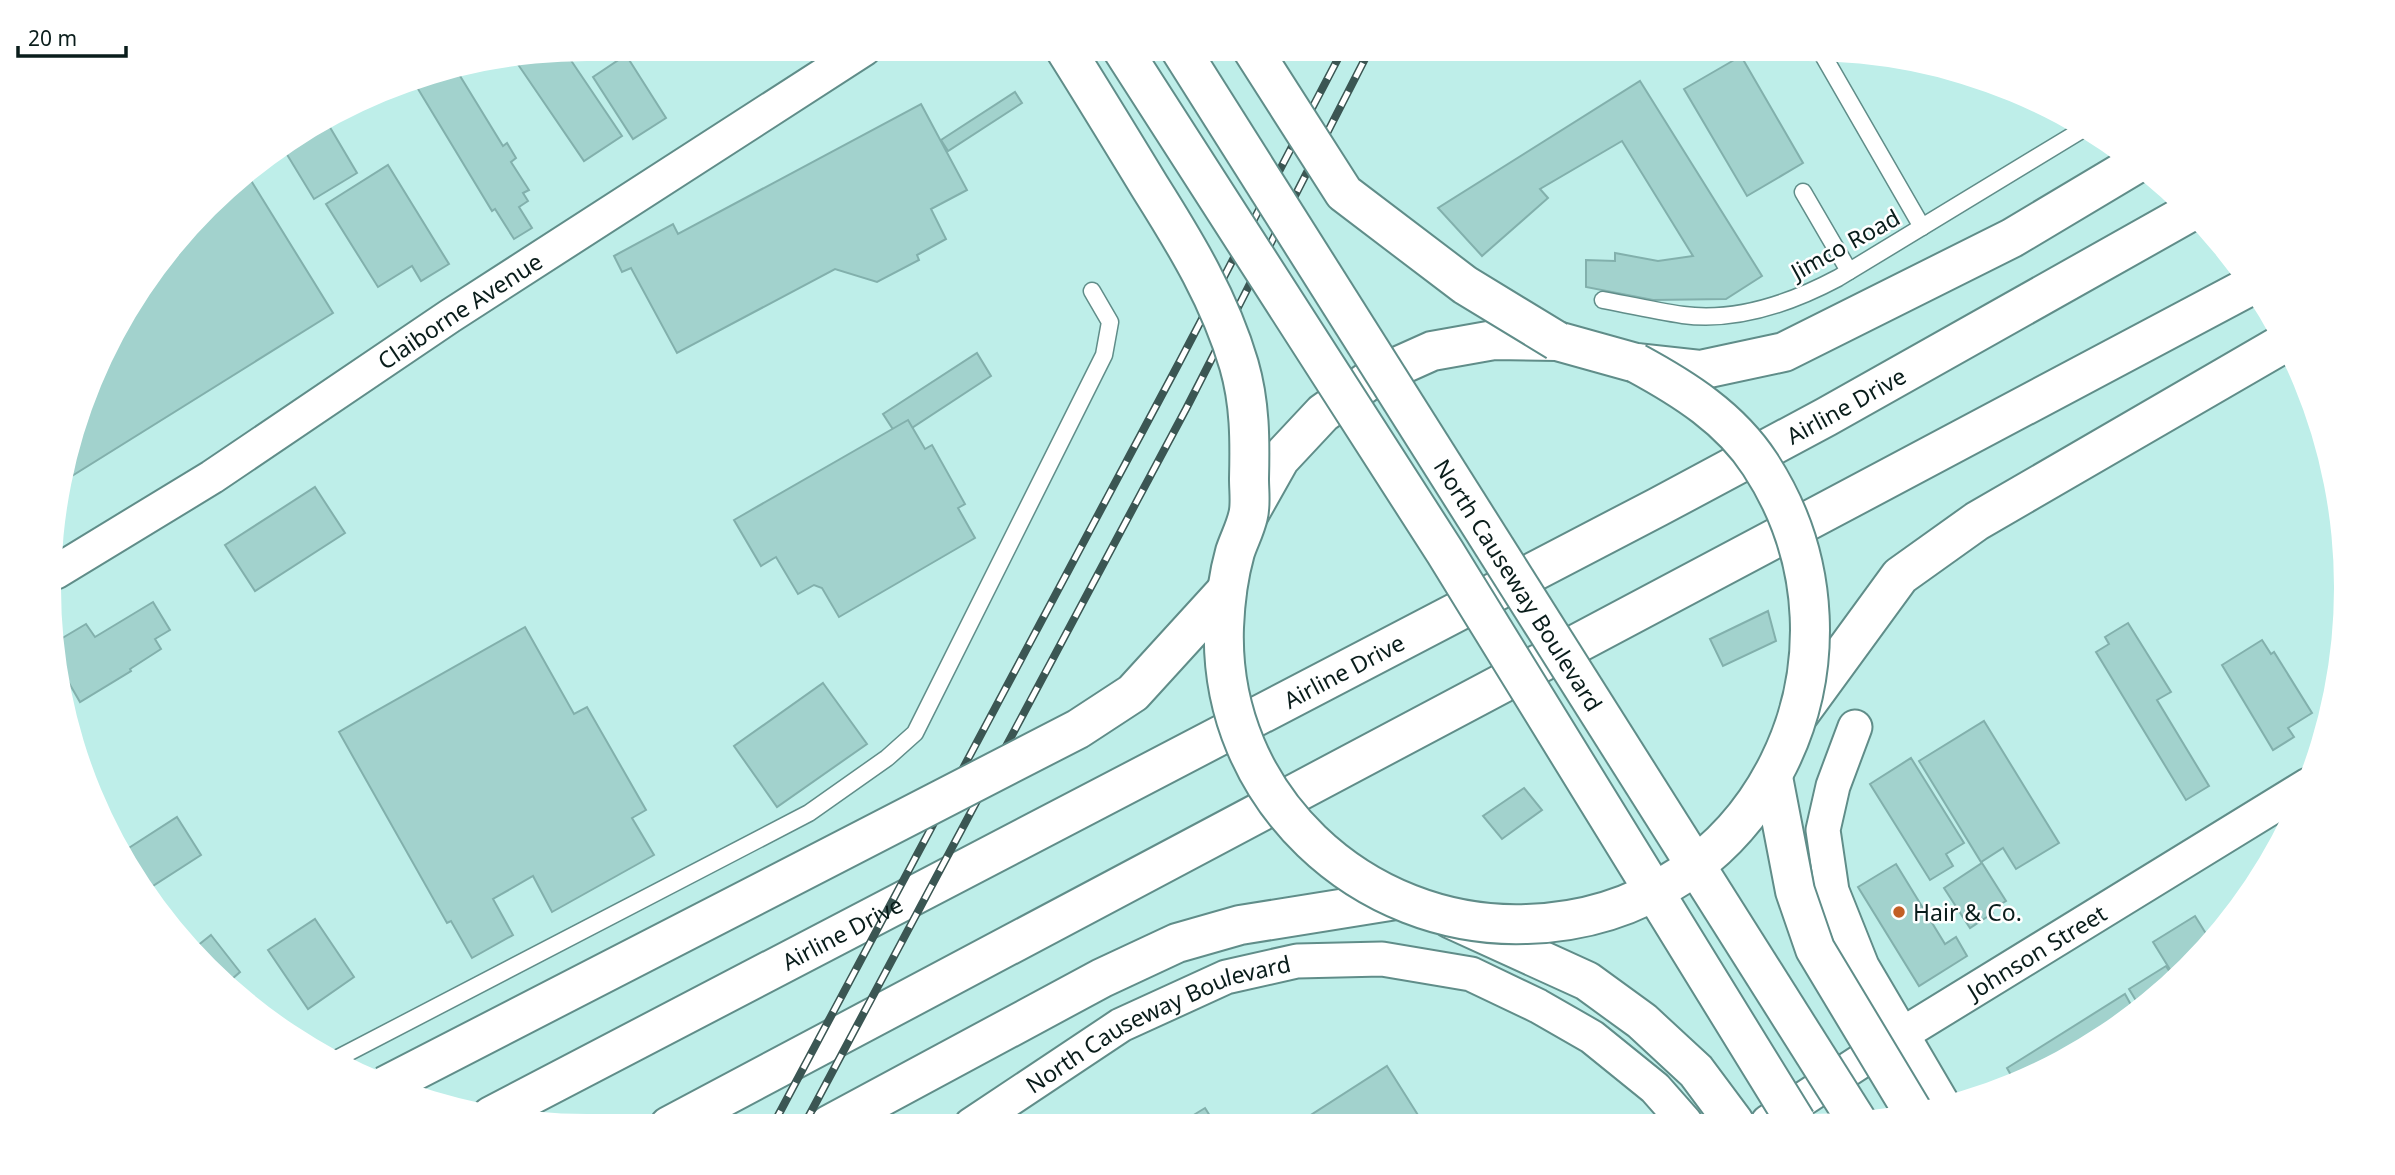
<svg xmlns="http://www.w3.org/2000/svg" width="2395" height="1175" font-family="'Noto Sans',sans-serif">
	<style>
		.building { fill: #a2d2cd; stroke: #82b0ac; stroke-width: 2 }
		.lines { fill: none; stroke-linecap: round; stroke-linejoin: round }
		.service-casing { stroke: #608d89; stroke-width: 19 }
		.minor-casing { stroke: #608d89; stroke-width: 37 }
		.trunk-casing { stroke: #608d89; stroke-width: 42 }
		.service { stroke: #fff; stroke-width: 16 }
		.minor { stroke: #fff; stroke-width: 33 }
		.trunk { stroke: #fff; stroke-width: 38 }
		.rail-casing { stroke: #3b5653; stroke-width: 8 }
		.rail { stroke: #fff; stroke-width: 5; stroke-dasharray: 16; stroke-linecap: butt }
		.trunk-bridge-casing { stroke: #608d89; stroke-width: 42; stroke-linecap: butt }
		.trunk-bridge { stroke: #fff; stroke-width: 38 }
		.poi-dot { fill: #c25f25; stroke: #fff; stroke-width: 2.5 }
		.labels { text-anchor: middle; dominant-baseline: central; stroke-width: 5; stroke-linejoin: round; paint-order: stroke }
		.street-label { font-size: 23px; fill: #0a1d1b; stroke: #fff }
		.poi-label { font-size: 23px; fill: #0a1d1b; stroke: #fff; text-anchor: start }
	</style>
	<rect width="100%" height="100%" fill="#beeee9"/>
	<!-- building -->
	<g class="building">
		<polygon points="566,53 622,136 584,161 517,63 523,60"/>
		<polygon points="626,55 666,118 633,139 593,77"/>
		<polygon points="1741,56 1803,163 1747,196 1684,89"/>
		<polygon points="457,71 503,146 507,143 516,158 511,162 529,190 523,193 528,201 519,207 532,228 514,239 495,209 492,211 412,79"/>
		<polygon points="1640,81 1762,276 1726,299 1653,300 1586,287 1586,260 1615,261 1615,253 1658,261 1693,256 1622,141 1540,189 1548,198 1482,256 1438,208"/>
		<polygon points="1015,92 1022,103 948,151 941,140"/>
		<polygon points="921,104 967,190 931,209 946,239 917,255 919,260 877,282 835,269 677,353 631,268 622,272 614,256 673,224 678,234"/>
		<polygon points="328,124 357,173 314,199 283,148"/>
		<polygon points="388,165 449,264 421,281 412,266 378,287 326,204"/>
		<polygon points="247,174 333,313 59,484 90,382 140,289"/>
		<polygon points="977,353 991,376 898,437 883,414"/>
		<polygon points="908,420 925,449 932,445 965,504 958,508 975,538 839,617 822,588 814,585 798,594 776,557 761,566 734,520"/>
		<polygon points="315,487 345,533 255,591 225,545"/>
		<polygon points="153,602 170,630 155,639 161,649 130,669 131,671 80,702 69,683 62,687 54,658 54,643 86,624 95,637"/>
		<polygon points="1768,611 1776,641 1723,666 1710,639"/>
		<polygon points="2128,623 2171,692 2157,700 2209,786 2186,800 2096,652 2109,644 2105,637"/>
		<polygon points="525,627 574,714 587,707 646,810 632,818 654,855 552,912 533,876 493,899 513,935 472,958 451,921 447,923 339,732"/>
		<polygon points="2262,640 2271,654 2274,652 2312,713 2288,728 2294,737 2273,750 2222,665"/>
		<polygon points="823,683 867,744 777,807 734,746"/>
		<polygon points="1984,721 2059,843 2016,869 2003,848 1981,862 1919,761"/>
		<polygon points="1911,758 1964,843 1946,854 1953,866 1930,880 1870,784"/>
		<polygon points="1524,788 1542,810 1502,839 1483,816"/>
		<polygon points="177,817 201,855 145,891 121,853"/>
		<polygon points="1982,863 2006,901 1991,910 1993,913 1970,928 1944,888"/>
		<polygon points="1896,864 1945,944 1956,937 1967,956 1919,986 1858,887"/>
		<polygon points="2195,916 2210,940 2174,976 2153,942"/>
		<polygon points="315,919 354,977 308,1009 268,950"/>
		<polygon points="211,935 240,972 225,985 192,950"/>
		<polygon points="2166,966 2173,977 2141,1009 2129,989"/>
		<polygon points="2125,994 2136,1014 2016,1084 2007,1068"/>
		<polygon points="1387,1066 1423,1123 1301,1123 1300,1122"/>
		<polygon points="1205,1108 1215,1124 1179,1124"/>
	</g>
	<g class="lines">
		<!-- service casing -->
		<g class="service-casing">
			<g id="service">
				<polyline points="1820,50 1922,227"/>
				<polyline points="1803,192 1849,271"/>
				<path d="M1603,300C1629,305 1656,311 1683,315C1736,322 1791,303 1838,278L2085,128"/>
				<polyline points="338,1058 809,813 887,758 915,733 1104,355 1110,322 1092,291"/>
			</g>
		</g>
		<!-- minor casing -->
		<g class="minor-casing">
			<g id="minor">
				<path id="s1" d="M56,572L212,477L450,316L864,49"/>
				<polyline points="1855,727 1833,786 1823,830 1832,891 1862,966 1943,1104"/>
				<path id="s2" d="M1768,1122L1901,1035L2308,785"/>
				<path id="s3" d="M971,1125L1121,1025L1226,977L1297,961L1382,959L1471,974L1538,1006L1592,1037L1655,1088L1685,1122"/>
			</g>
		</g>
		<!-- trunk casing -->
		<g class="trunk-casing">
			<g id="trunk">
				<polyline points="1249,514 1280,459 1323,413 1374,377 1432,351 1494,340 1557,341 1636,363 1700,370 1784,352 2012,238 2136,164"/>
				<polyline points="1800,713 1900,576 1977,521 2284,343"/>
				<polyline points="1451,919 1587,981 1642,1021 1696,1071 1734,1122"/>
				<path id="s4" d="M491,1116L1658,507L1826,417L2192,211"/>
				<polyline points="829,1125 1102,978 1177,943 1240,925 1396,900"/>
				<polyline points="669,1126 2252,285"/>
			</g>
		</g>
		<!-- service -->
		<use href="#service" class="service"/>
		<!-- minor -->
		<use href="#minor" class="minor"/>
		<!-- trunk -->
		<use href="#trunk" class="trunk"/>
		<!-- rail casing -->
		<g class="rail-casing">
			<g id="rail">
				<polyline points="773,1125 1180,361 1343,49"/>
				<polyline points="804,1125 1186,409 1370,49"/>
			</g>
		</g>
		<!-- rail -->
		<use href="#rail" class="rail"/>
		<!-- trunk-bridge casing -->
		<g class="trunk-bridge-casing">
			<g id="trunk-bridge">
				<path d="M1065,49C1094,95 1122,141 1150,187C1186,244 1220,300 1239,365C1250,403 1250,440 1249,479C1249,491 1251,505 1248,516C1245,529 1239,540 1235,552C1228,577 1225,602 1224,627C1218,796 1362,930 1527,924C1761,917 1886,657 1760,464C1730,418 1684,389 1636,363"/>
				<polyline points="1122,49 1445,552 1796,1122"/>
				<path id="s5" d="M1180,49L1857,1121"/>
				<polyline points="1252,49 1344,193 1465,285 1557,341"/>
				<polyline points="1773,777 1795,891 1815,949 1913,1112"/>
				<polyline points="385,1086 1078,729 1133,693 1227,590"/>
			</g>
		</g>
		<!-- trunk-bridge -->
		<use href="#trunk-bridge" class="trunk-bridge"/>
	</g>
	<!-- markers -->
	<circle class="poi-dot" cx="1899" cy="912" r="7"/>
	<g class="labels">
		<!-- street labels -->
		<g class="street-label">
			<text transform="translate(1845 244) rotate(-29)">Jimco Road</text>
			<text stroke="none"><textPath href="#s1" startOffset="481">Claiborne Avenue</textPath></text>
			<text stroke="none"><textPath href="#s4" startOffset="1530">Airline Drive</textPath></text>
			<text stroke="none"><textPath href="#s5" startOffset="634">North Causeway Boulevard</textPath></text>
			<text stroke="none"><textPath href="#s4" startOffset="962">Airline Drive</textPath></text>
			<text stroke="none"><textPath href="#s4" startOffset="396">Airline Drive</textPath></text>
			<text stroke="none"><textPath href="#s2" startOffset="318">Johnson Street</textPath></text>
			<text stroke="none"><textPath href="#s3" startOffset="215">North Causeway Boulevard</textPath></text>
		</g>
		<!-- poi labels -->
		<g class="poi-label">
			<text x="1913" y="912">Hair &amp; Co.</text>
		</g>
	</g>
	<!-- crop -->
	<path d="M0 0H2395V1175H0ZM587 61H1808A526 526 0 0 1 2334 587V588A526 526 0 0 1 1808 1114H587A526 526 0 0 1 61 588V587A526 526 0 0 1 587 61Z" fill="#fff" fill-rule="evenodd"/>
	<!-- scale -->
	<path d="M18 46v10h108v-10" fill="none" stroke="#0a1d1b" stroke-width="3.5"/>
	<text x="28" y="46" font-size="21" fill="#0a1d1b" stroke="#ffffff" stroke-width="5" paint-order="stroke">20 m</text>
</svg>
